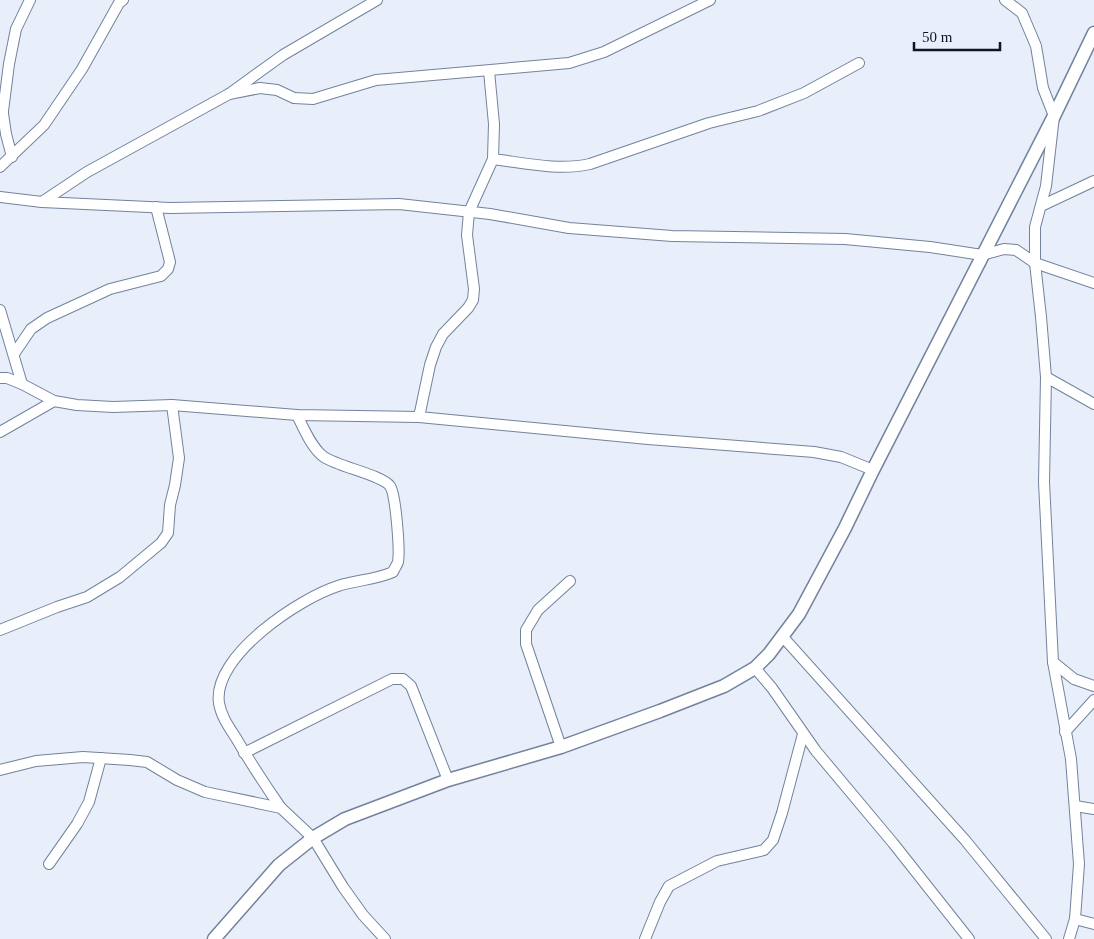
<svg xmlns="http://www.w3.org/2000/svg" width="1094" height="939" font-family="'Times New Roman',serif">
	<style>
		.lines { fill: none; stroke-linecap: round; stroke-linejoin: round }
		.minor-casing { stroke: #73829c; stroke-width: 12 }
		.tertiary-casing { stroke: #73829c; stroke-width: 15 }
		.minor { stroke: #fff; stroke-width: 10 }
		.tertiary { stroke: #fff; stroke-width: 12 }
	</style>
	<rect width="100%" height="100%" fill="#e8effb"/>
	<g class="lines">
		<!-- minor casing -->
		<g class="minor-casing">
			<g id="minor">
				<polyline points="1005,0 1022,13 1036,46 1043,88 1054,116 1046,186 1035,227 1035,263 1041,317 1046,377 1044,482 1053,662 1071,759 1079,864 1075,919 1069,939"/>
				<polyline points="229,94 260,88 277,90 294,98 313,99 376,80 569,63 604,52 710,0"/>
				<polyline points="2,107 6,134 12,157"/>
				<polyline points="3,111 9,64 16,29 30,0"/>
				<path d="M493,159C525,163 558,171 590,164L709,123L758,111L804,93L859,63"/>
				<polyline points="0,167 44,125 82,69 119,3 123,0"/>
				<polyline points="0,197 42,202 170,208 399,204 490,214 569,228 672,236 845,239 930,247 982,255 1004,249 1016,250 1035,263 1094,283"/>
				<polyline points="42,202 87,172 229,94 283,55 377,0"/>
				<polyline points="1041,206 1094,181"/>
				<polyline points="0,310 22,384"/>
				<polyline points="14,354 31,329 47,318 110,289 161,276 168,269 170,262 156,207"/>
				<polyline points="1046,377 1094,404"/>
				<polyline points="0,378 7,378 22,384 54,401 77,405 113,407 172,405 297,415 419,417 648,439 814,452 841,457 873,470"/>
				<polyline points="419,417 430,365 436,347 443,334 468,308 473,300 474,289 467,235 469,212 493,159 494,124 489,71"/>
				<polyline points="0,432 54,401"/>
				<polyline points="0,630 57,607 87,597 120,577 161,543 168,533 170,505 175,485 179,458 172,405"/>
				<polyline points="783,637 965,840 1046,939"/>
				<polyline points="1053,662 1074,679 1094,686"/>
				<polyline points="755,668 772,688 816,751 893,843 969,939"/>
				<polyline points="1065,732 1094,700"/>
				<polyline points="561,747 526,644 526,630 538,610 570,581"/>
				<polyline points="244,753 392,679 403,679 411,686 448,780"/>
				<polyline points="0,770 36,761 83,757 130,760 147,762 177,780 205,792 281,808 313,838 343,887 363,915 385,939"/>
				<polyline points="1075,806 1094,809"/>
				<path d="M281,808C265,785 250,762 236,738C229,727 221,716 219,703C212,656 300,598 338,586C356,580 375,580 393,572C394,569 397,565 398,562C400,551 396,495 390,486C382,475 339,467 324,457C312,449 303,427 297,415"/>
				<polyline points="49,864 77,824 89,802 101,758"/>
				<polyline points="1075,919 1094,924"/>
				<polyline points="645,939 660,902 669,886 717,861 764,850 773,840 782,813 803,734"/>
			</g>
		</g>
		<!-- tertiary casing -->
		<g class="tertiary-casing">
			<polyline id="tertiary" points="214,939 279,865 313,838 345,819 448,780 561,747 660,711 724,686 755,668 769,654 799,614 845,528 873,470 1054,116 1094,33"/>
		</g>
		<!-- minor -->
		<use href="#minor" class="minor"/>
		<!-- tertiary -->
		<use href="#tertiary" class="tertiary"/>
	</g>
	<!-- scale -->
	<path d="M914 42v8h86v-8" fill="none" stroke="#10161f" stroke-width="2.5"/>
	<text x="922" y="42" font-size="15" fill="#10161f" stroke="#e8effb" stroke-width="4" paint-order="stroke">50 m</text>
</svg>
